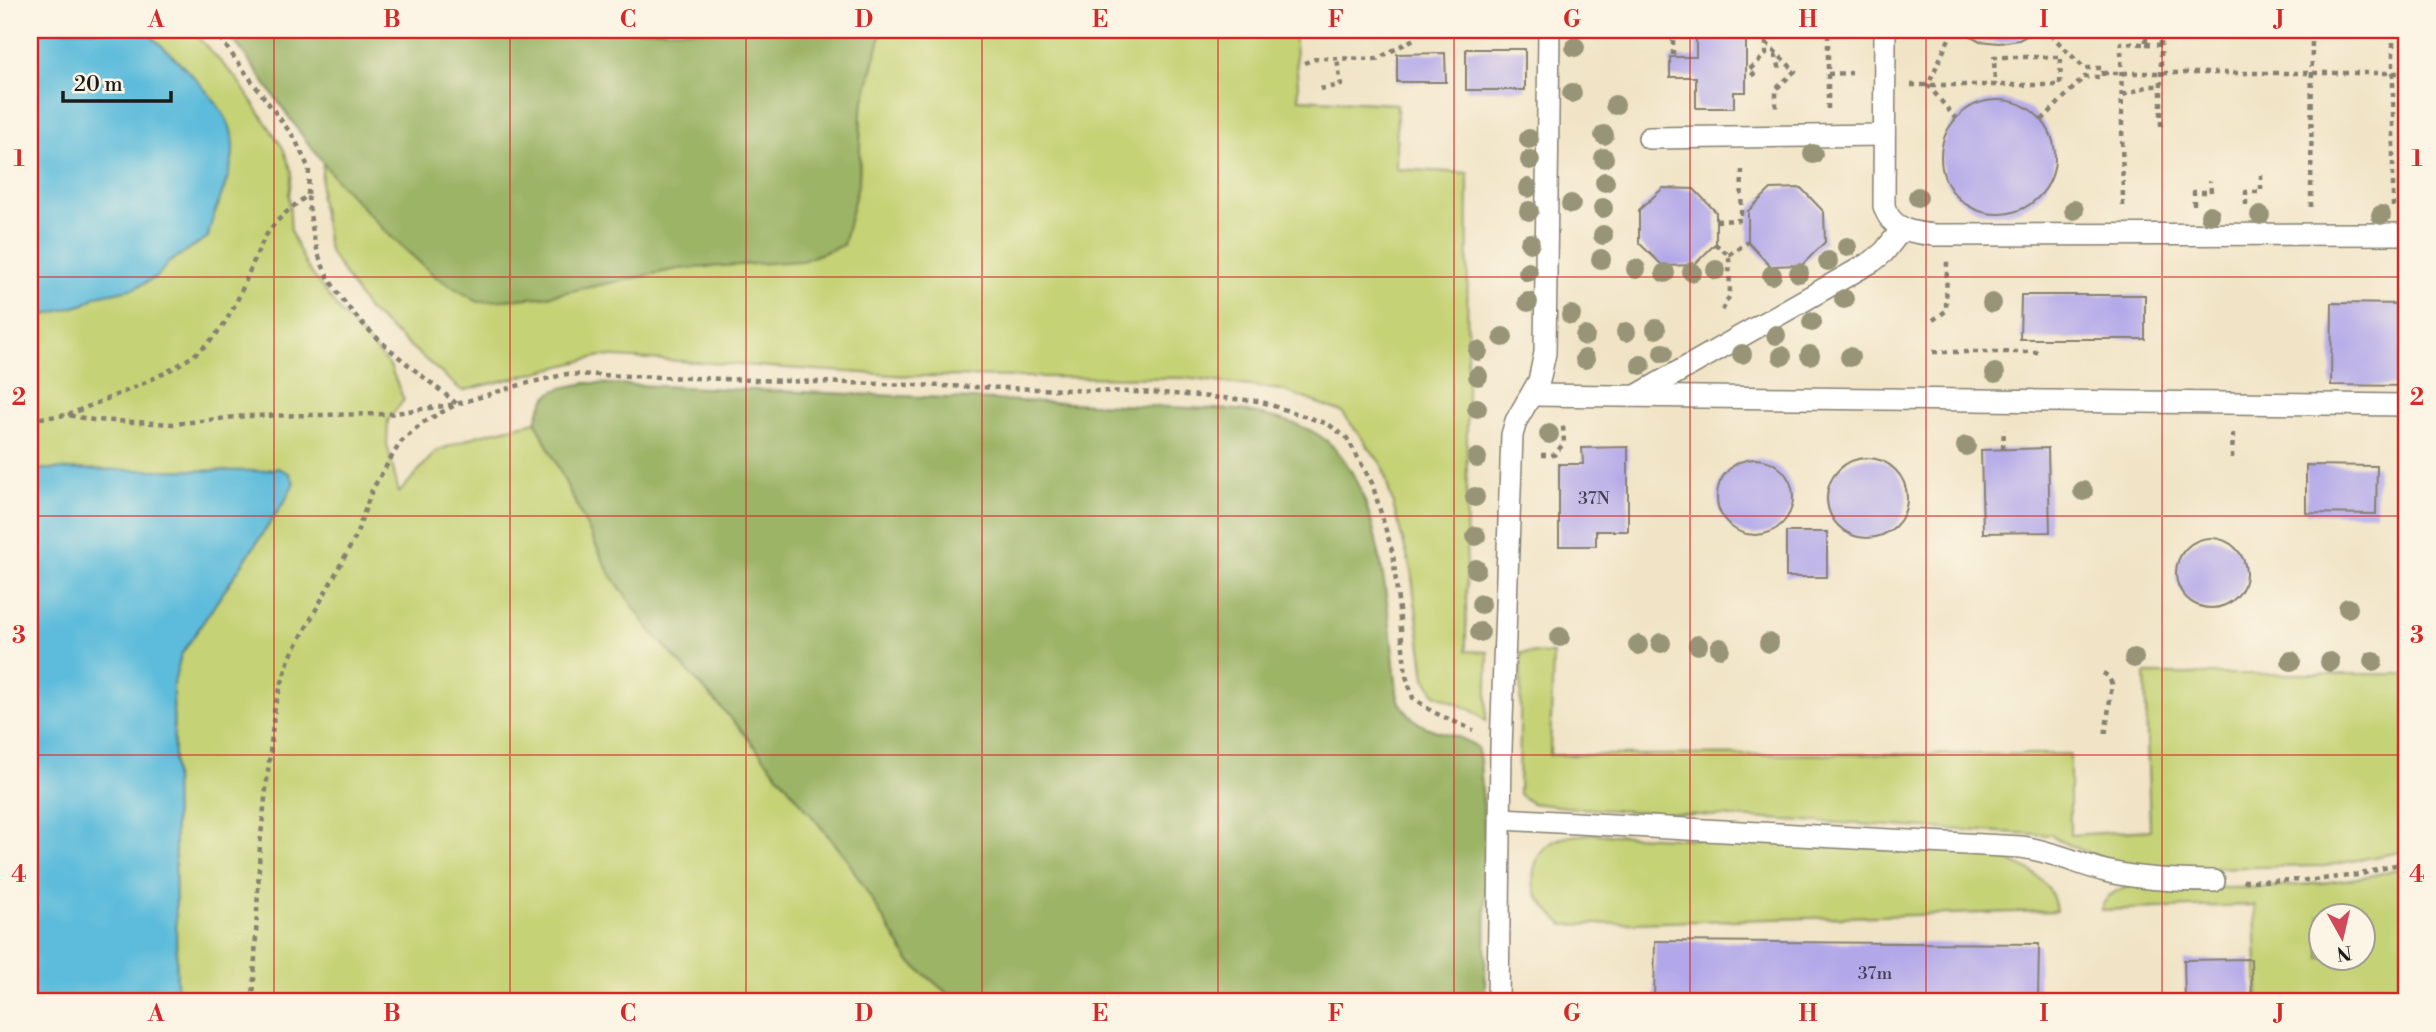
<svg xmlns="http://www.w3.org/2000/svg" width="2436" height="1032" font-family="'Libre Bodoni',serif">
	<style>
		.green { fill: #c5d274; stroke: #707748; stroke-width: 2; fill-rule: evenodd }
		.forest { fill: #9cb466; stroke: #5c6841; stroke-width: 2 }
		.water { fill: #5dbcdb; stroke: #3c6c7c; stroke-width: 2 }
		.building { fill: #b2a8e9 }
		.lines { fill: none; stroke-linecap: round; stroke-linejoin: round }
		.service-casing { stroke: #868071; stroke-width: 24 }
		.path { stroke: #868071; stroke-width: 4.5; stroke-dasharray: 5 5; stroke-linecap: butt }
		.service { stroke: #fff; stroke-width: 21 }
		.tree { fill: #989477 }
		.grid { fill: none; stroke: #d62828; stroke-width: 2; stroke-opacity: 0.55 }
		.labels { text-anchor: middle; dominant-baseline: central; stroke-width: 5; stroke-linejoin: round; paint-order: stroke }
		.number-label { font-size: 18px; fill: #423f4f }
		.neatline { fill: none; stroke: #d62828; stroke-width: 2.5 }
		.grid-label { font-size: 23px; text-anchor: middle; font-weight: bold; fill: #d62828 }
	</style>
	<rect width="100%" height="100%" fill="#fcf5e5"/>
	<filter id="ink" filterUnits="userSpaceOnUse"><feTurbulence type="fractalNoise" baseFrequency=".0143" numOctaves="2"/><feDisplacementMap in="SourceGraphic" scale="14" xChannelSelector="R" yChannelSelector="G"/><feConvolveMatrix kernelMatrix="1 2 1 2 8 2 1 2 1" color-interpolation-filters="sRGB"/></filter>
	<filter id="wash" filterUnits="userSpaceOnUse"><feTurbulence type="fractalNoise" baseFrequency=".00686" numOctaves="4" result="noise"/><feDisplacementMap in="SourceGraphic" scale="28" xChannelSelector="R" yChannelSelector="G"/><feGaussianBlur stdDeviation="1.57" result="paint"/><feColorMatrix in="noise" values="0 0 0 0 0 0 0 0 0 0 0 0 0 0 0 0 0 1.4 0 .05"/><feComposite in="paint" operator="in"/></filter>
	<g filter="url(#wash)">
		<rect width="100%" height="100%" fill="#f1e4c6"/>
		<!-- green -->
		<g class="green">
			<polygon points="144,30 191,30 237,79 283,148 292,172 289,196 291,233 307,267 342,314 390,366 404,400 388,420 387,444 399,493 436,451 479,435 536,422 609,572 651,631 738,726 845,856 910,962 958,1002 177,1002 173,686 181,655 286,499 278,468 262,471 30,469 30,319 85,304 97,296 156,277 168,263 208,237 210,223 219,204 210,96 171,54"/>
			<polygon points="882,30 1294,30 1299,99 1397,104 1396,169 1468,173 1466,651 1488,652 1486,721 1471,710 1435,694 1425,678 1411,570 1382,465 1342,412 1282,390 1184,378 908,376 601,356 462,391 368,310 329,251 320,197 323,162 387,233 436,277 542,297 677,269 859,181 861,112"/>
			<polygon points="1521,653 1553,654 1550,755 2070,754 2070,835 2150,830 2145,674 2406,674 2406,851 2325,866 2139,869 2095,856 2058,840 2051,835 1576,808 1531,803 1519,794"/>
			<path d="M1593,834L1984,853C2016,863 2052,873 2056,911L1563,925C1554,915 1540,903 1535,891C1532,884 1533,877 1534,870C1541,837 1564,836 1593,834Z"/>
			<path d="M2406,867V1002H2258L2255,905L2101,910C2104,896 2119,888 2133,886C2163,883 2195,888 2225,888C2283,888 2350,883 2406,867ZM2320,916H2362V958H2320Z"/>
		</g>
		<!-- forest -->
		<g class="forest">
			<polygon points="223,30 882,30 861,112 859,181 843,245 802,261 677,269 542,297 478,302 436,277 387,233 338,182 304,138 239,47"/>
			<path d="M587,383L1238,410C1267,416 1305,422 1328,442C1384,489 1389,629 1398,699C1420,740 1446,725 1477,747L1480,760L1486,852L1485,1002H958L910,962L845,856L738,726L651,631L609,572L536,422C544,388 555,389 587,383Z"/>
		</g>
		<!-- water -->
		<g class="water">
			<path d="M30,30H144C168,51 219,97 230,127C233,135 234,152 232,160C228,187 212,211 208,237L168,263L157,277L135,288L97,296L85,304L30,319Z"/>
			<polygon points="278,468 289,473 294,482 286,499 181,655 173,686 177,1002 30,1002 30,469 262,471"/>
		</g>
		<g id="blocks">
			<!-- building -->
			<g class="building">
				<polygon points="1696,30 1746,30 1746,92 1734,92 1734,108 1696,108 1696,77 1670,77 1670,57 1696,57"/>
				<polygon points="1960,30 2038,30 2019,40 1999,43 1980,41"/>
				<rect x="1466" y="49" width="59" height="41"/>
				<polygon points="1445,53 1446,82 1397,82 1397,54"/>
				<circle cx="1998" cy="157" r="57"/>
				<polygon points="1663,188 1694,189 1716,212 1716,243 1694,265 1663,266 1639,243 1639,210"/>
				<polygon points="1801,188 1824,212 1825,242 1802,265 1770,266 1748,242 1748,211 1771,189"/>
				<polygon points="2021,295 2145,295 2145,339 2020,339"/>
				<polygon points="2332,303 2406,304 2406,386 2331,385"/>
				<polygon points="1628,447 1628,531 1596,531 1596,546 1559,546 1559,464 1583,464 1582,448"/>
				<polygon points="2048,448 2050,532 1983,533 1981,450"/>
				<circle cx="1867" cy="498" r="40"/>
				<circle cx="1755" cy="497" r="38"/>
				<polygon points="2306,465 2377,466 2376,514 2306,513"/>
				<rect x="1786" y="532" width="41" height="45"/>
				<circle cx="2211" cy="573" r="35"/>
				<polygon points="1655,941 2039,944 2038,1002 1654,1002"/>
				<polygon points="2251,959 2252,1002 2185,1002 2184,960"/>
			</g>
		</g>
	</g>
	<g filter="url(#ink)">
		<use href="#blocks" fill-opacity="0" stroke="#868071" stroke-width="2"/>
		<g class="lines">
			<!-- service casing -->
			<g class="service-casing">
				<g id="service">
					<path d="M1885,30L1884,206C1891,230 1913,233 1935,235L2406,234"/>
					<polyline points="1649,138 1883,135"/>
					<polyline points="1532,395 2406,405"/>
					<polyline points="1636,396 1873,261 1884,252 1902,229"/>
					<path d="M1501,819L2021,847C2051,851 2076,863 2105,871C2139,879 2178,881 2214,881"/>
					<polyline points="1498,1002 1501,749 1512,435 1516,421 1539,381 1545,353 1549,30"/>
				</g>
			</g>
			<!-- path -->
			<g class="path">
				<polyline points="1673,30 1673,57"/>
				<polyline points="1953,30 1928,85 1956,119"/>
				<polyline points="1766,43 1795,71 1776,89 1776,109"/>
				<polyline points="2146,44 2161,45"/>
				<polyline points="1775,54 1780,69"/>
				<polyline points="1304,63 1318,58 1377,59 1414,39"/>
				<polyline points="2103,73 2406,73"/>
				<polyline points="1828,74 1852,73"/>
				<polyline points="1755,76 1749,70 1766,54 1766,30"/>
				<polyline points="1911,85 2060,85 2061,57 1994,57 1995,85"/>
				<polyline points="1320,89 1341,85 1337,58"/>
				<polyline points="2123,95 2149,86 2161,86"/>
				<polyline points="1828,109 1828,30"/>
				<polyline points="2042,120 2084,77 2103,77 2103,68 2084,68 2046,30"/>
				<polyline points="2161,126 2161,30"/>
				<polyline points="2194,205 2194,192 2211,192 2210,181"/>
				<polyline points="2246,205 2246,192 2261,192 2261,175"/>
				<polyline points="2123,206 2121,43 2146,44 2146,30"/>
				<polyline points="2311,207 2312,30"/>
				<polyline points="2393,207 2393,30"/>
				<polyline points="1716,221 1741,220 1742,166"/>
				<polyline points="1715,244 1729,255 1730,295 1721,313"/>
				<polyline points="1729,255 1748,242"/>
				<polyline points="1933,320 1946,311 1947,261"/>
				<polyline points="1933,352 2041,352"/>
				<path d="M68,415C111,396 179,374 211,340C238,312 246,274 263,241C273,221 291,208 308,195L309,169L295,139L222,41L208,30"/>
				<polyline points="30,419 68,415 93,420 174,424 245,416 388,414 457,404 520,385 567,374 1162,393 1259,401 1328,424 1347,438 1372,483 1393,554 1406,676 1413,698 1433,712 1473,730"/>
				<polyline points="2003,449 2004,429"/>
				<polyline points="1541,455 1554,455 1564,443 1563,425"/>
				<polyline points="2232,458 2233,432"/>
				<polyline points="2103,673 2108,676 2112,684 2105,737"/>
				<polyline points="2243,881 2313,880 2358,875 2406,862"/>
				<path d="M253,1002L260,845L275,706L289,659L355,538L372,490L400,443L422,423L457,404C408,363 344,322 320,259C313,238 310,217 308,195"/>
			</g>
			<!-- service -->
			<use href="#service" class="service"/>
		</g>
		<!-- trees -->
		<g class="tree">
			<circle cx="1575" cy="47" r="10"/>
			<circle cx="1572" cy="93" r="10"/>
			<circle cx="1615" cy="105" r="10"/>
			<circle cx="1604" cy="135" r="10"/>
			<circle cx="1529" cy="139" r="10"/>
			<circle cx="1813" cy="154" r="10"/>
			<circle cx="1604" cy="158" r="10"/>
			<circle cx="1530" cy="160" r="10"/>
			<circle cx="1605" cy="182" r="10"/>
			<circle cx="1528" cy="188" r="10"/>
			<circle cx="1918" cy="197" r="10"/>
			<circle cx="1571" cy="204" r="10"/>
			<circle cx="1603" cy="208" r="10"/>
			<circle cx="2074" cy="210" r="10"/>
			<circle cx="1529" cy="211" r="10"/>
			<circle cx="2210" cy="215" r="10"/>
			<circle cx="2260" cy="215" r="10"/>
			<circle cx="2381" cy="215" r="10"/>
			<circle cx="1603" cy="235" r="10"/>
			<circle cx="1530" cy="243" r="10"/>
			<circle cx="1847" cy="247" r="10"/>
			<circle cx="1601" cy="259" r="10"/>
			<circle cx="1828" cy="261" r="10"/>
			<circle cx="1636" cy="269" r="10"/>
			<circle cx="1716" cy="270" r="10"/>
			<circle cx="1528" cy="272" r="10"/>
			<circle cx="1692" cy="272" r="10"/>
			<circle cx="1665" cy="273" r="10"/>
			<circle cx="1799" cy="273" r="10"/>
			<circle cx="1772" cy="275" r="10"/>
			<circle cx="1844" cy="299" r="10"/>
			<circle cx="1528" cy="302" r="10"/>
			<circle cx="1992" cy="303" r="10"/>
			<circle cx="1571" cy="315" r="10"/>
			<circle cx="1812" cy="322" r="10"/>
			<circle cx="1656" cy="329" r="10"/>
			<circle cx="1626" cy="332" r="10"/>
			<circle cx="1776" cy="335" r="10"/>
			<circle cx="1585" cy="336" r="10"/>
			<circle cx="1503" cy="337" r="10"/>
			<circle cx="1478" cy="351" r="10"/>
			<circle cx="1663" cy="353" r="10"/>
			<circle cx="1742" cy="354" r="10"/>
			<circle cx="1810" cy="355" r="10"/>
			<circle cx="1782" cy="356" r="10"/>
			<circle cx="1850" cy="357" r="10"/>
			<circle cx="1585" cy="359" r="10"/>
			<circle cx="1641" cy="365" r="10"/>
			<circle cx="1995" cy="373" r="10"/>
			<circle cx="1478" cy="376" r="10"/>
			<circle cx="1477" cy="408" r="10"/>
			<circle cx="1549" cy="434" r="10"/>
			<circle cx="1966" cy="446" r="10"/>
			<circle cx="1477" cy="458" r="10"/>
			<circle cx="2083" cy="491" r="10"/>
			<circle cx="1475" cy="497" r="10"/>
			<circle cx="1476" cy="536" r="10"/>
			<circle cx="1476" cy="569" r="10"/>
			<circle cx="1481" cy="604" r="10"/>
			<circle cx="2348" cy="608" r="10"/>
			<circle cx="1480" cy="632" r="10"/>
			<circle cx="1560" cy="637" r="10"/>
			<circle cx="1661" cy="643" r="10"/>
			<circle cx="1769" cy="643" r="10"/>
			<circle cx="1638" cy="645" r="10"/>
			<circle cx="1698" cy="645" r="10"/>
			<circle cx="1720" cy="648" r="10"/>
			<circle cx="2134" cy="658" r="10"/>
			<circle cx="2291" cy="661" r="10"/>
			<circle cx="2373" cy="661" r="10"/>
			<circle cx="2330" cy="662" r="10"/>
		</g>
	</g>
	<!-- grid -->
	<path class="grid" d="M274,30V1002M510,30V1002M746,30V1002M982,30V1002M1218,30V1002M1454,30V1002M1690,30V1002M1926,30V1002M2162,30V1002M30,277H2406M30,516H2406M30,755H2406"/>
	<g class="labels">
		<!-- number labels -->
		<g class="number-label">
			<text x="1594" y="498">37N</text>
			<text x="1875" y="973">37m</text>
		</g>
	</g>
	<!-- margin -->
	<rect width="2436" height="1032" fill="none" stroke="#fcf5e5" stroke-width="77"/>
	<!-- north arrow -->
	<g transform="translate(2342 937) rotate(172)"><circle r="33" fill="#fcf5e5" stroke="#a29e95" stroke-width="2"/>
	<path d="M0-5L12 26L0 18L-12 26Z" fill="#d1495b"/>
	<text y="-10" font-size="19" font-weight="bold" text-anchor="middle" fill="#1c1c1c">N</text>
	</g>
	<!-- scale -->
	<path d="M63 91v10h108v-10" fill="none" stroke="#1c1c1c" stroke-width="3.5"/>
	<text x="74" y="91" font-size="21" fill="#1c1c1c" stroke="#fcf5e5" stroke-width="5" paint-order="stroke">20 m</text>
	<rect x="38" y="38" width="2360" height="955" class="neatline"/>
	<g class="grid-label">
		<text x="156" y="27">A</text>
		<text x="392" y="27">B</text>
		<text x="628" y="27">C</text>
		<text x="864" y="27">D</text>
		<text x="1100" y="27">E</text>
		<text x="1336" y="27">F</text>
		<text x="1572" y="27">G</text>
		<text x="1808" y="27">H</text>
		<text x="2044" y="27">I</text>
		<text x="2280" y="27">J</text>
		<text x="19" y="166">1</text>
		<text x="2417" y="166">1</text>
		<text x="19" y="405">2</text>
		<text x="2417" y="405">2</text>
		<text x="19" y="643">3</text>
		<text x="2417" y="643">3</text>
		<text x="19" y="882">4</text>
		<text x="2417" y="882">4</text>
		<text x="156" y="1021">A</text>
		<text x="392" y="1021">B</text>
		<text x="628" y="1021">C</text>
		<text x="864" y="1021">D</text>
		<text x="1100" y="1021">E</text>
		<text x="1336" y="1021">F</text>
		<text x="1572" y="1021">G</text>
		<text x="1808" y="1021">H</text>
		<text x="2044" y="1021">I</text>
		<text x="2280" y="1021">J</text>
	</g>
</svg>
